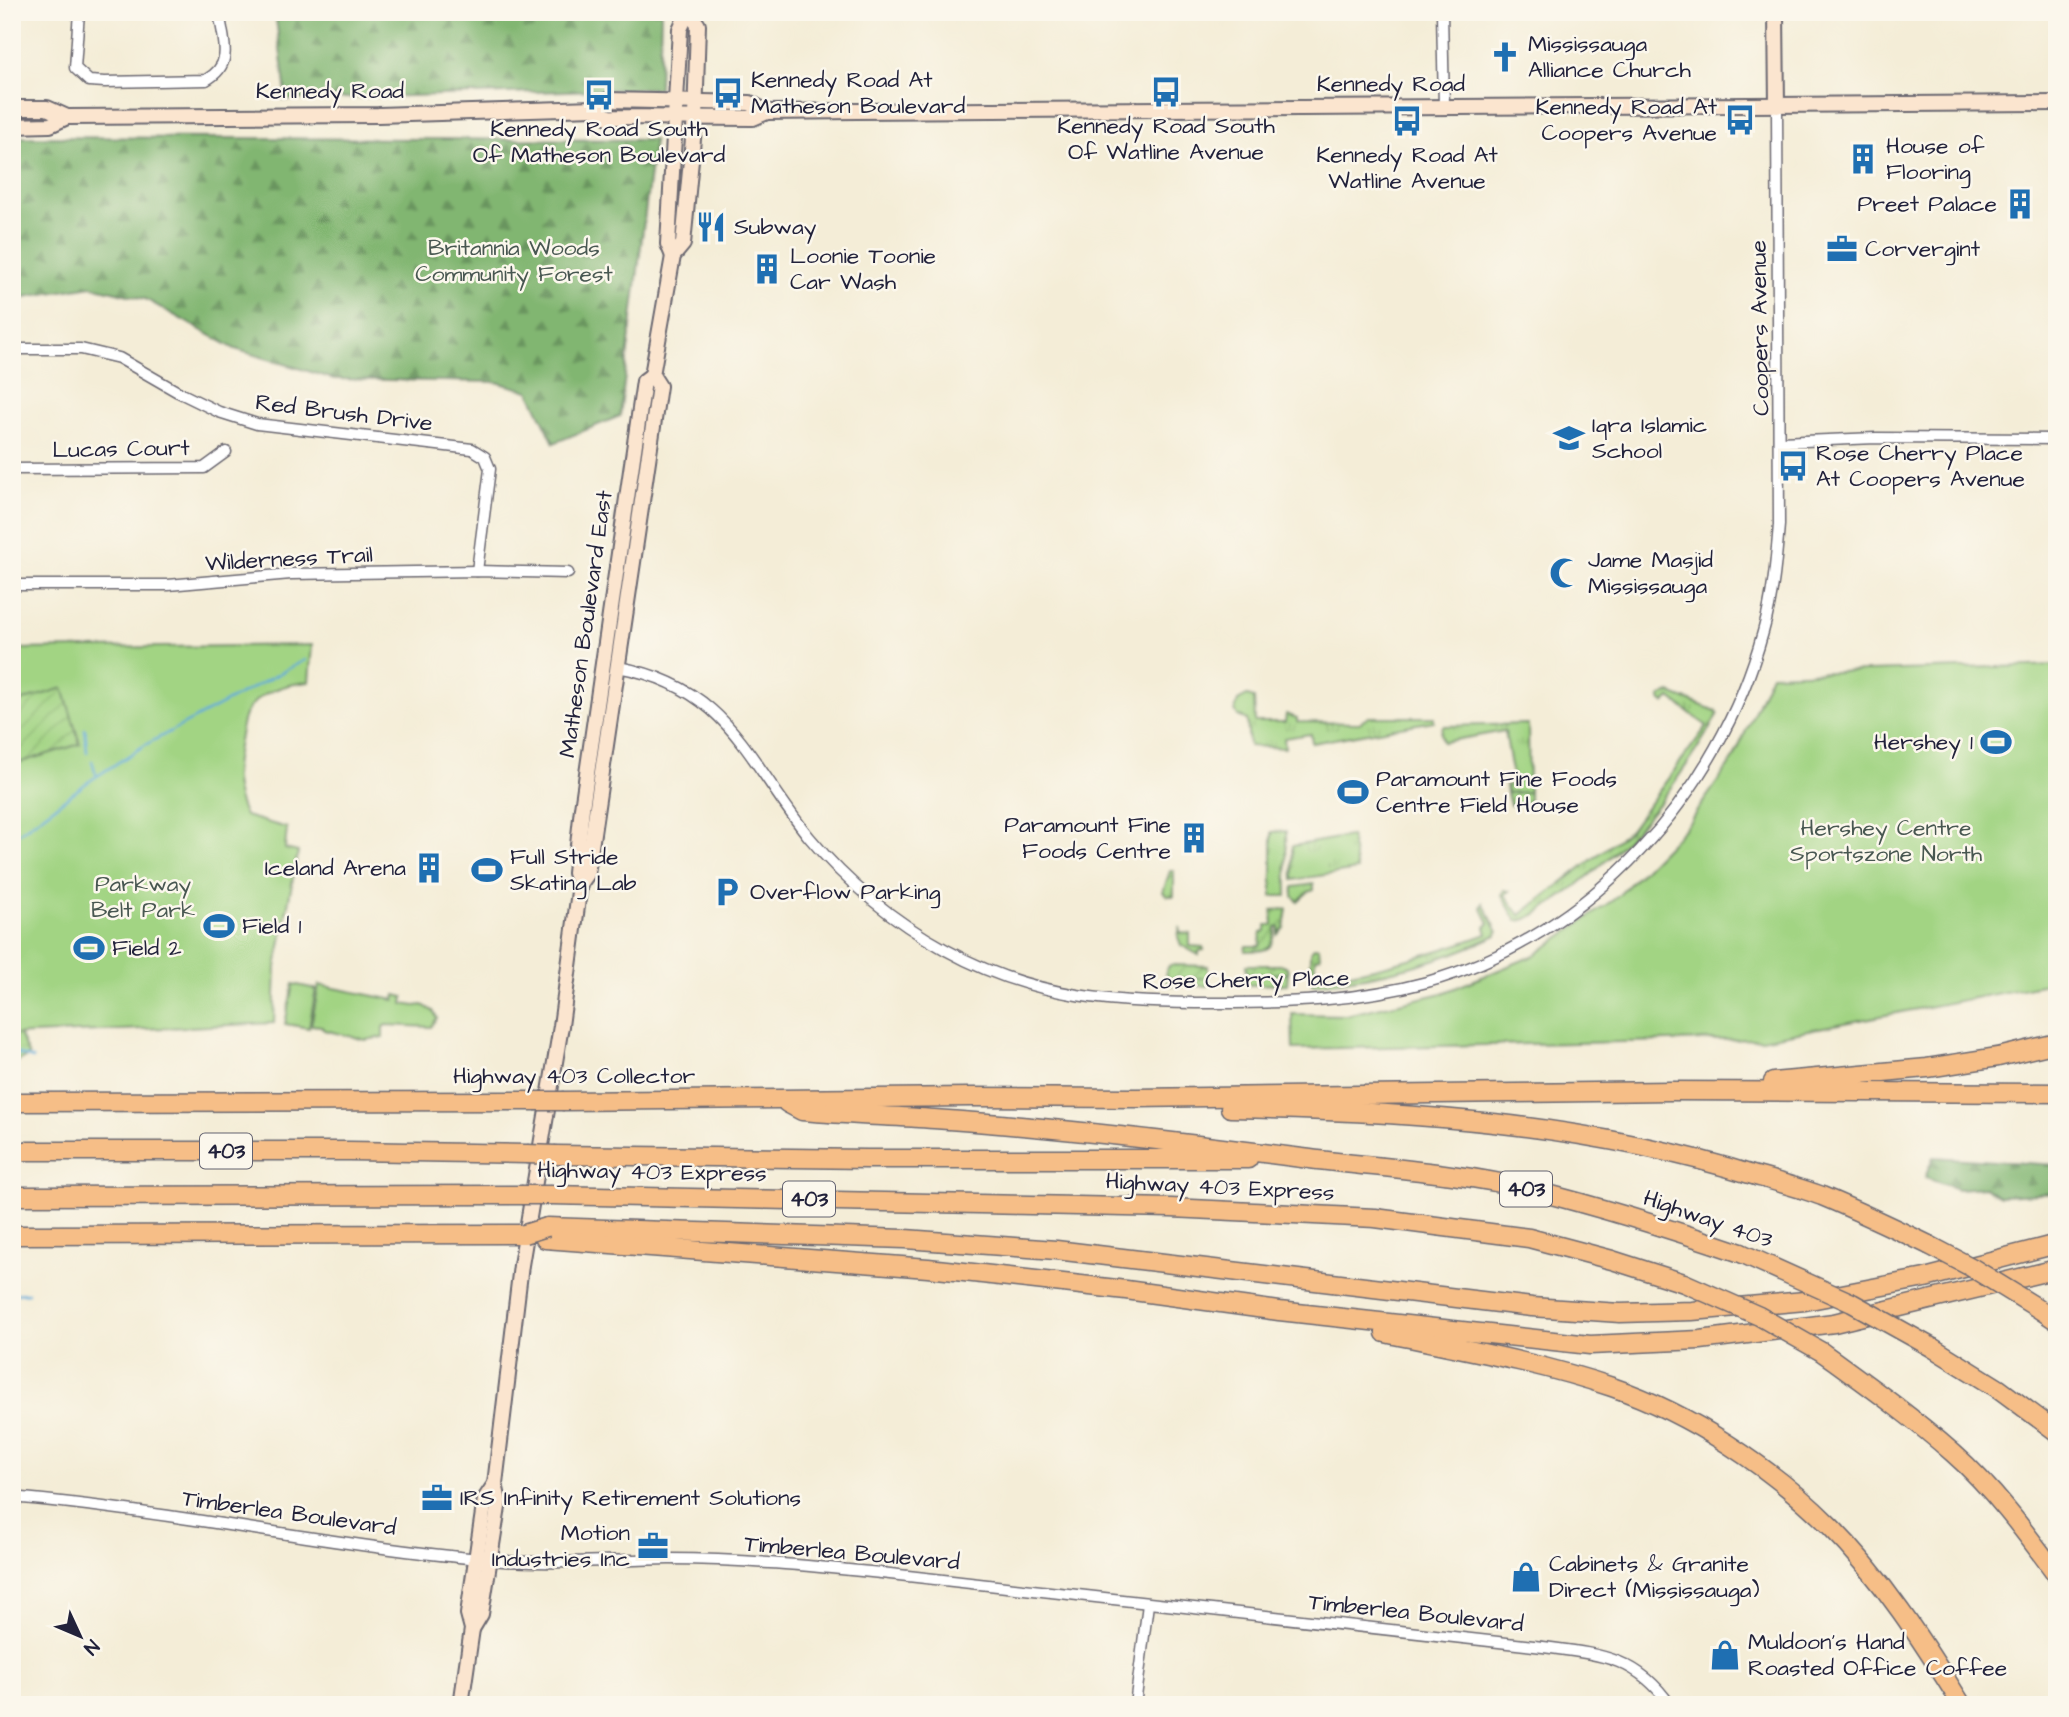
<svg xmlns="http://www.w3.org/2000/svg" width="2069" height="1717" font-family="'Architects Daughter',sans-serif">
	<style>
		.grass { fill: url(#grass-tufts); stroke: #627b5f; stroke-width: 2 }
		.forest { fill: url(#forest-firs); stroke: #526c56; stroke-width: 2 }
		.wetland { fill: url(#wetland-marsh); stroke: #627b5f; stroke-width: 2 }
		.park { fill: #a2d483; stroke: #627b5f; stroke-width: 2 }
		.garden { fill: url(#garden-furrows); stroke: #627b5f; stroke-width: 2 }
		.lines { fill: none; stroke-linecap: round; stroke-linejoin: round }
		.stream { stroke: #61abd9; stroke-width: 2.5 }
		.street-casing { stroke: #6c6972; stroke-width: 13 }
		.secondary-casing { stroke: #6c6972; stroke-width: 18 }
		.highway-casing { stroke: #6c6972; stroke-width: 21 }
		.street { stroke: #fff; stroke-width: 10 }
		.secondary { stroke: #fbe5cf; stroke-width: 14 }
		.highway { stroke: #f6be87; stroke-width: 18 }
		.highway-bridge-casing { stroke: #6c6972; stroke-width: 21; stroke-linecap: butt }
		.highway-bridge { stroke: #f6be87; stroke-width: 18 }
		.labels { text-anchor: middle; dominant-baseline: central; stroke-width: 5; stroke-linejoin: round; paint-order: stroke }
		.shield { fill: #fbf7ec; stroke: #636270; stroke-width: 2 }
		.shield-label { font-size: 21px; font-weight: bold; fill: #22223b }
		.poi-label { font-size: 23px; fill: #22223b; stroke: #fbf7ec; text-anchor: start }
		.street-label { font-size: 23px; fill: #22223b; stroke: #fbf7ec }
		.park-label { font-size: 23px; fill: #485751; stroke: #fbf7ec }
	</style>
	<defs>
		<pattern id="grass-tufts" width="24" height="20" patternUnits="userSpaceOnUse" patternTransform="scale(1.75)"><rect width="24" height="20" fill="#a2d483"/><path d="M3 7l-1-3M5 7V3M7 7l1-3M15 17l-1-3M17 17v-4M19 17l1-3" fill="none" stroke="#8bb672"/></pattern>
		<pattern id="forest-firs" width="22" height="20" patternUnits="userSpaceOnUse" patternTransform="scale(1.75)"><rect width="22" height="20" fill="#81b671"/><path d="M5 1l3.5 6h-7zM16 11l3.5 6h-7z" fill="#69945e"/></pattern>
		<pattern id="wetland-marsh" width="20" height="14" patternUnits="userSpaceOnUse" patternTransform="scale(1.75)"><rect width="20" height="14" fill="#a2d483"/><path d="M1 5h8M5 5V1M11 12h8M15 12V8" fill="none" stroke="#8bb672"/></pattern>
		<pattern id="garden-furrows" width="10" height="10" patternUnits="userSpaceOnUse" patternTransform="scale(1.75)"><rect width="10" height="10" fill="#a2d483"/><path d="M-1 1l2-2M0 10L10 0M9 11l2-2" fill="none" stroke="#8bb672"/></pattern>
	</defs>
	<rect width="100%" height="100%" fill="#fbf7ec"/>
	<filter id="ink" filterUnits="userSpaceOnUse"><feTurbulence type="fractalNoise" baseFrequency=".0143" numOctaves="2"/><feDisplacementMap in="SourceGraphic" scale="14" xChannelSelector="R" yChannelSelector="G"/><feConvolveMatrix kernelMatrix="1 2 1 2 8 2 1 2 1" color-interpolation-filters="sRGB"/></filter>
	<filter id="wash" filterUnits="userSpaceOnUse"><feTurbulence type="fractalNoise" baseFrequency=".00686" numOctaves="4" result="noise"/><feDisplacementMap in="SourceGraphic" scale="28" xChannelSelector="R" yChannelSelector="G"/><feGaussianBlur stdDeviation="1.57" result="paint"/><feColorMatrix in="noise" values="0 0 0 0 0 0 0 0 0 0 0 0 0 0 0 0 0 1.4 0 .05"/><feComposite in="paint" operator="in"/></filter>
	<g filter="url(#wash)">
		<rect width="100%" height="100%" fill="#f4edd7"/>
		<!-- grass -->
		<g class="grass">
			<path d="M1670,693L1716,711L1718,714C1676,788 1625,854 1554,902C1543,909 1529,921 1517,921L1502,896L1504,890L1509,891L1505,895L1520,915L1630,830L1707,726L1670,698L1665,703L1662,701L1660,697Z"/>
			<polygon points="1247,696 1254,698 1255,722 1285,722 1286,714 1297,718 1297,722 1359,723 1369,717 1434,717 1434,721 1312,743 1311,734 1284,738 1285,748 1249,746 1247,720 1238,716 1235,710 1238,701"/>
			<polygon points="1528,724 1529,792 1507,793 1506,785 1514,784 1505,731 1443,742 1441,733 1443,726"/>
			<polygon points="1286,831 1287,896 1272,896 1272,832"/>
			<polygon points="1350,836 1357,870 1293,880 1292,846"/>
			<polygon points="1314,884 1314,890 1308,892 1298,901 1293,896 1293,887"/>
			<path d="M1483,903L1498,932L1497,935C1438,963 1377,978 1313,984L1310,982V952L1315,947L1319,948L1320,957L1315,958V971L1326,970L1328,977C1383,968 1435,953 1487,934L1485,927L1489,923L1481,907Z"/>
			<polygon points="1180,927 1181,933 1190,934 1190,946 1203,947 1204,950 1199,951 1199,955 1181,945 1178,937"/>
			<polygon points="1288,973 1287,984 1247,985 1247,975"/>
			<polygon points="1167,978 1208,978 1208,986 1167,985"/>
		</g>
		<!-- forest -->
		<g class="forest">
			<polygon points="275,12 661,12 659,88 284,100 285,86"/>
			<polygon points="12,137 654,140 620,416 554,443 529,391 496,382 334,379 235,349 145,299 92,286 12,299"/>
			<polygon points="1933,1157 2057,1165 2057,1193 2000,1196 1984,1187 1958,1189 1925,1178"/>
		</g>
		<!-- wetland -->
		<polygon class="wetland" points="12,1028 19,1034 29,1056 12,1064"/>
		<!-- park -->
		<g class="park">
			<path d="M312,645L309,682C286,684 256,692 245,715C241,724 240,738 238,747C233,774 233,790 245,816L287,828L285,849L298,852L276,967L274,1023L12,1035V649Z"/>
			<polygon points="2057,665 2057,982 1762,1039 1293,1049 1292,1014 1346,1015 1443,993 1535,955 1617,897 1685,828 1734,758 1771,674"/>
			<polygon points="293,984 316,989 309,1028 285,1024"/>
			<polygon points="319,985 395,1000 396,995 404,997 403,1004 415,1006 423,1005 434,1012 437,1018 431,1027 386,1025 383,1027 383,1037 366,1040 324,1030 321,1026 311,1025"/>
		</g>
		<!-- garden -->
		<g class="garden">
			<polygon points="63,688 80,744 12,765 12,704"/>
			<polygon points="1529,792 1529,802 1510,805 1507,793"/>
			<polygon points="1170,871 1174,871 1174,896 1167,896 1163,892"/>
			<path d="M1287,909L1284,928L1278,934L1279,927H1276C1273,954 1265,950 1245,951L1246,946H1260L1261,933L1266,932V925H1273L1272,910Z"/>
			<polygon points="1170,965 1208,966 1208,978 1167,978 1166,970"/>
			<polygon points="1246,965 1283,965 1287,967 1288,973 1247,975"/>
		</g>
		<g class="lines">
			<!-- stream -->
			<g class="stream">
				<polyline points="85,729 87,752"/>
				<polyline points="92,761 96,774"/>
				<polyline points="12,838 88,782 145,745 305,660"/>
				<polyline points="12,1052 33,1059"/>
				<polyline points="12,1294 28,1293"/>
			</g>
		</g>
	</g>
	<g filter="url(#ink)">
		<g class="lines">
			<!-- street casing -->
			<g class="street-casing">
				<g id="street">
					<path d="M79,12L75,68L89,81L105,82L206,80C235,64 223,40 219,12"/>
					<polyline points="1442,12 1444,106"/>
					<polyline points="12,349 81,349 119,358 178,392 219,412 257,424 472,449 485,457 490,469 477,571"/>
					<polyline points="1780,442 1876,438 2057,439"/>
					<polyline points="12,469 204,468 226,452"/>
					<polyline points="12,585 168,585 291,574 477,571 568,573"/>
					<path d="M618,667C729,687 747,760 809,837C848,884 893,921 946,950C1036,1000 1118,1003 1218,1003C1289,1003 1357,1001 1427,982C1591,936 1719,794 1763,632C1773,597 1776,561 1779,525L1777,106"/>
					<path d="M12,1497C172,1511 330,1546 490,1560C549,1565 610,1560 669,1559C740,1559 811,1566 881,1573L1543,1647C1597,1654 1637,1656 1670,1705"/>
					<polyline points="1135,1705 1148,1604"/>
				</g>
			</g>
			<!-- secondary casing -->
			<g class="secondary-casing">
				<g id="secondary">
					<polyline points="1776,12 1777,106"/>
					<polyline points="12,108 47,108 67,117"/>
					<polyline points="594,108 608,117 753,118 767,112 857,111 2057,103"/>
					<polyline points="12,126 50,125 67,117 378,115 594,108 608,100 750,103 767,112"/>
					<polyline points="673,256 668,244 680,29 688,12"/>
					<polyline points="580,884 575,873 582,808 644,381 652,375"/>
					<polyline points="472,1629 481,1614 499,1501 495,1484 521,1265 561,1026 580,884 587,874 659,386 652,375 673,256 683,244 695,118 698,25 689,12"/>
					<polyline points="461,1705 472,1629 468,1614 485,1499 495,1484"/>
				</g>
			</g>
			<!-- highway casing -->
			<g class="highway-casing">
				<g id="highway">
					<polyline points="1773,1082 1927,1068 1998,1057 2057,1043"/>
					<polyline points="564,1101 970,1097 1136,1098 1671,1091 2057,1093"/>
					<polyline points="12,1102 535,1101"/>
					<path d="M787,1103L802,1111C846,1115 890,1116 934,1119C1057,1127 1180,1142 1302,1158C1378,1168 1453,1171 1528,1189C1600,1207 1671,1229 1741,1253"/>
					<path d="M1230,1108C1406,1111 1587,1123 1756,1176C1778,1182 1801,1188 1822,1196C1858,1211 1894,1228 1929,1245"/>
					<polyline points="12,1151 350,1151 527,1154"/>
					<polyline points="556,1155 867,1159 1248,1159"/>
					<polyline points="551,1195 1171,1208 1375,1218 1529,1238 1612,1260 1684,1283"/>
					<polyline points="12,1196 521,1195"/>
					<polyline points="547,1227 905,1239 1056,1250 1532,1307 1620,1313 1692,1311 1805,1301 1925,1278 2057,1244"/>
					<polyline points="12,1235 524,1234"/>
					<polyline points="545,1239 928,1268 1126,1290 1279,1311 1590,1345 1700,1340 1834,1323 2057,1269"/>
					<polyline points="2036,1307 2057,1321"/>
					<path d="M1385,1333C1462,1349 1538,1362 1612,1387C1691,1414 1771,1467 1830,1526C1882,1578 1923,1642 1962,1705"/>
					<polyline points="1933,1348 1999,1389 2057,1432"/>
					<path d="M1822,1352C1866,1384 1911,1416 1953,1453C1993,1488 2026,1533 2057,1575"/>
				</g>
			</g>
			<!-- street -->
			<use href="#street" class="street"/>
			<!-- secondary -->
			<use href="#secondary" class="secondary"/>
			<!-- highway -->
			<use href="#highway" class="highway"/>
			<!-- highway-bridge casing -->
			<g class="highway-bridge-casing">
				<g id="highway-bridge">
					<polyline points="535,1101 564,1101"/>
					<polyline points="527,1154 556,1155"/>
					<polyline points="521,1195 551,1195"/>
					<polyline points="524,1234 547,1227"/>
					<polyline points="1929,1245 1971,1267 2036,1307"/>
					<polyline points="1741,1253 1852,1303 1933,1348"/>
					<polyline points="1684,1283 1759,1316 1822,1352"/>
				</g>
			</g>
			<!-- highway-bridge -->
			<use href="#highway-bridge" class="highway-bridge"/>
		</g>
	</g>
	<!-- icons -->
	<defs>
		<g id="church-bare" transform="scale(2.415)"><path d="M-1.2-6h2.4v3.5h3.3v2.4h-3.3V6h-2.4V-.1h-3.3v-2.4h3.3Z" fill="#1f6fb2" stroke="#fbf7ec" stroke-width="2.5" paint-order="stroke"/></g>
		<g id="bus-bare" transform="scale(2.415)"><path d="M-5-6H5V4H4V6H2V4H-2V6H-4V4H-5ZM-3.5-4V0h7V-4ZM-3.5 1.2v1.5H-2V1.2ZM2 1.2v1.5H3.5V1.2Z" fill="#1f6fb2" stroke="#fbf7ec" stroke-width="2.5" paint-order="stroke"/></g>
		<g id="building-bare" transform="scale(2.415)"><path d="M-4-6H4V6H1V3H-1V6H-4ZM-2.5-4.3h1.7v1.8h-1.7ZM.8-4.3h1.7v1.8H.8ZM-2.5-1h1.7V.8h-1.7ZM.8-1h1.7V.8H.8Z" fill="#1f6fb2" stroke="#fbf7ec" stroke-width="2.5" paint-order="stroke"/></g>
		<g id="restaurant-bare" transform="scale(2.415)"><path d="M-5-6h1v4h1v-4h1v4h1v-4h1v5L-1.5 .5V6h-2V.5L-5-1ZM5-6V6H3V1.5H1.5Q1.5-4 5-6Z" fill="#1f6fb2" stroke="#fbf7ec" stroke-width="2.5" paint-order="stroke"/></g>
		<g id="office-bare" transform="scale(2.415)"><path d="M-6-3h4V-5.5h4V-3h4V5H-6ZM-1-4.5V-3h2v-1.5ZM-6 0V1H6V0Z" fill="#1f6fb2" stroke="#fbf7ec" stroke-width="2.5" paint-order="stroke"/></g>
		<g id="school-bare" transform="scale(2.415)"><path d="M0-5L7-2L0 1L-7-2ZM-4 1L0 2.5L4 1V4Q0 6-4 4Z" fill="#1f6fb2" stroke="#fbf7ec" stroke-width="2.5" paint-order="stroke"/></g>
		<g id="mosque-bare" transform="scale(2.415)"><path d="M3.5-4.9A6 6 0 1 0 3.5 4.9A5 5 0 1 1 3.5-4.9Z" fill="#1f6fb2" stroke="#fbf7ec" stroke-width="2.5" paint-order="stroke"/></g>
		<g id="stadium-bare" transform="scale(2.415)"><path d="M0-5a6.5 5 0 1 0 0 10a6.5 5 0 1 0 0-10ZM-3.5-1.8h7v3.6h-7Z" fill="#1f6fb2" stroke="#fbf7ec" stroke-width="2.5" paint-order="stroke"/></g>
		<g id="parking-bare" transform="scale(2.415)"><path d="M-3.5-5.5H1a3.5 3.5 0 0 1 0 7H-1V5.5H-3.5ZM-1-3.4V-.6H.8a1.4 1.4 0 0 0 0-2.8Z" fill="#1f6fb2" stroke="#fbf7ec" stroke-width="2.5" paint-order="stroke"/></g>
		<g id="shop-bare" transform="scale(2.415)"><path d="M-5-2.5h2.3a2.7 3.5 0 0 1 5.4 0H5L5.5 6h-11ZM-1.5-2.5h3a1.5 2.3 0 0 0-3 0Z" fill="#1f6fb2" stroke="#fbf7ec" stroke-width="2.5" paint-order="stroke"/></g>
	</defs>
	<g fill-rule="evenodd">
		<use href="#church-bare" x="1505" y="57"/>
		<use href="#bus-bare" x="1166" y="92"/>
		<use href="#bus-bare" x="728" y="93"/>
		<use href="#bus-bare" x="599" y="95"/>
		<use href="#bus-bare" x="1740" y="120"/>
		<use href="#bus-bare" x="1407" y="121"/>
		<use href="#building-bare" x="1863" y="159"/>
		<use href="#building-bare" x="2020" y="204"/>
		<use href="#restaurant-bare" x="711" y="227"/>
		<use href="#office-bare" x="1842" y="249"/>
		<use href="#building-bare" x="767" y="269"/>
		<use href="#school-bare" x="1569" y="438"/>
		<use href="#bus-bare" x="1793" y="466"/>
		<use href="#mosque-bare" x="1565" y="573"/>
		<use href="#stadium-bare" x="1996" y="742"/>
		<use href="#stadium-bare" x="1353" y="792"/>
		<use href="#building-bare" x="1194" y="838"/>
		<use href="#building-bare" x="429" y="868"/>
		<use href="#stadium-bare" x="487" y="870"/>
		<use href="#parking-bare" x="727" y="892"/>
		<use href="#stadium-bare" x="219" y="926"/>
		<use href="#stadium-bare" x="89" y="948"/>
		<use href="#office-bare" x="437" y="1498"/>
		<use href="#office-bare" x="653" y="1546"/>
		<use href="#shop-bare" x="1526" y="1577"/>
		<use href="#shop-bare" x="1725" y="1655"/>
	</g>
	<g class="labels">
		<!-- shield labels -->
		<g class="shield">
			<rect x="200" y="1133.5" width="52" height="35" rx="5"/>
			<rect x="1500" y="1171.5" width="52" height="35" rx="5"/>
			<rect x="783" y="1181.5" width="52" height="35" rx="5"/>
		</g>
		<g class="shield-label">
			<text x="226" y="1151">403</text>
			<text x="1526" y="1189">403</text>
			<text x="809" y="1199">403</text>
		</g>
		<!-- poi labels -->
		<g class="poi-label">
			<text x="1528" y="44">Mississauga<tspan x="1528" dy="26">Alliance Church</tspan></text>
			<text x="751" y="80">Kennedy Road At<tspan x="751" dy="26">Matheson Boulevard</tspan></text>
			<text x="1717" y="107" text-anchor="end">Kennedy Road At<tspan x="1717" dy="26">Coopers Avenue</tspan></text>
			<text x="1166" y="126" text-anchor="middle">Kennedy Road South<tspan x="1166" dy="26">Of Watline Avenue</tspan></text>
			<text x="599" y="129" text-anchor="middle">Kennedy Road South<tspan x="599" dy="26">Of Matheson Boulevard</tspan></text>
			<text x="1886" y="146">House of<tspan x="1886" dy="26">Flooring</tspan></text>
			<text x="1407" y="155" text-anchor="middle">Kennedy Road At<tspan x="1407" dy="26">Watline Avenue</tspan></text>
			<text x="1997" y="204" text-anchor="end">Preet Palace</text>
			<text x="734" y="227">Subway</text>
			<text x="1865" y="249">Corvergint</text>
			<text x="790" y="256">Loonie Toonie<tspan x="790" dy="26">Car Wash</tspan></text>
			<text x="1592" y="425">Iqra Islamic<tspan x="1592" dy="26">School</tspan></text>
			<text x="1816" y="453">Rose Cherry Place<tspan x="1816" dy="26">At Coopers Avenue</tspan></text>
			<text x="1588" y="560">Jame Masjid<tspan x="1588" dy="26">Mississauga</tspan></text>
			<text x="1973" y="742" text-anchor="end">Hershey 1</text>
			<text x="1376" y="779">Paramount Fine Foods<tspan x="1376" dy="26">Centre Field House</tspan></text>
			<text x="1171" y="825" text-anchor="end">Paramount Fine<tspan x="1171" dy="26">Foods Centre</tspan></text>
			<text x="510" y="857">Full Stride<tspan x="510" dy="26">Skating Lab</tspan></text>
			<text x="406" y="868" text-anchor="end">Iceland Arena</text>
			<text x="750" y="892">Overflow Parking</text>
			<text x="242" y="926">Field 1</text>
			<text x="112" y="948">Field 2</text>
			<text x="460" y="1498">IRS Infinity Retirement Solutions</text>
			<text x="630" y="1533" text-anchor="end">Motion<tspan x="630" dy="26">Industries Inc</tspan></text>
			<text x="1549" y="1564">Cabinets &amp; Granite<tspan x="1549" dy="26">Direct (Mississauga)</tspan></text>
			<text x="1748" y="1642">Muldoon's Hand<tspan x="1748" dy="26">Roasted Office Coffee</tspan></text>
		</g>
		<!-- street labels -->
		<g class="street-label">
			<text x="1391" y="84">Kennedy Road</text>
			<text x="330" y="91">Kennedy Road</text>
			<text transform="translate(1760 328) rotate(-91)">Coopers Avenue</text>
			<text transform="translate(344 413) rotate(7)">Red Brush Drive</text>
			<text transform="translate(121 449) rotate(-1)">Lucas Court</text>
			<text transform="translate(289 559) rotate(-3)">Wilderness Trail</text>
			<text transform="translate(586 624) rotate(-82)">Matheson Boulevard East</text>
			<text transform="translate(1246 980) rotate(-1)">Rose Cherry Place</text>
			<text x="574" y="1076">Highway 403 Collector</text>
			<text transform="translate(652 1172) rotate(1)">Highway 403 Express</text>
			<text transform="translate(1220 1187) rotate(3)">Highway 403 Express</text>
			<text transform="translate(1708 1219) rotate(19)">Highway 403</text>
			<text transform="translate(289 1513) rotate(8)">Timberlea Boulevard</text>
			<text transform="translate(852 1553) rotate(5)">Timberlea Boulevard</text>
			<text transform="translate(1416 1613) rotate(6)">Timberlea Boulevard</text>
		</g>
		<!-- park labels -->
		<g class="park-label">
			<text x="514" y="248">Britannia Woods<tspan x="514" dy="26">Community Forest</tspan></text>
			<text x="1886" y="828">Hershey Centre<tspan x="1886" dy="26">Sportszone North</tspan></text>
			<text x="143" y="884">Parkway<tspan x="143" dy="26">Belt Park</tspan></text>
		</g>
	</g>
	<!-- margin -->
	<rect width="2069" height="1717" fill="none" stroke="#fbf7ec" stroke-width="42"/>
	<!-- north arrow -->
	<g transform="translate(80 1636) rotate(134)" stroke="#fbf7ec" stroke-width="5" paint-order="stroke">
	<path d="M0-5L12 26L0 18L-12 26Z" fill="#22223b"/>
	<text y="-10" font-size="19" font-weight="bold" text-anchor="middle" fill="#22223b">N</text>
	</g>
</svg>
